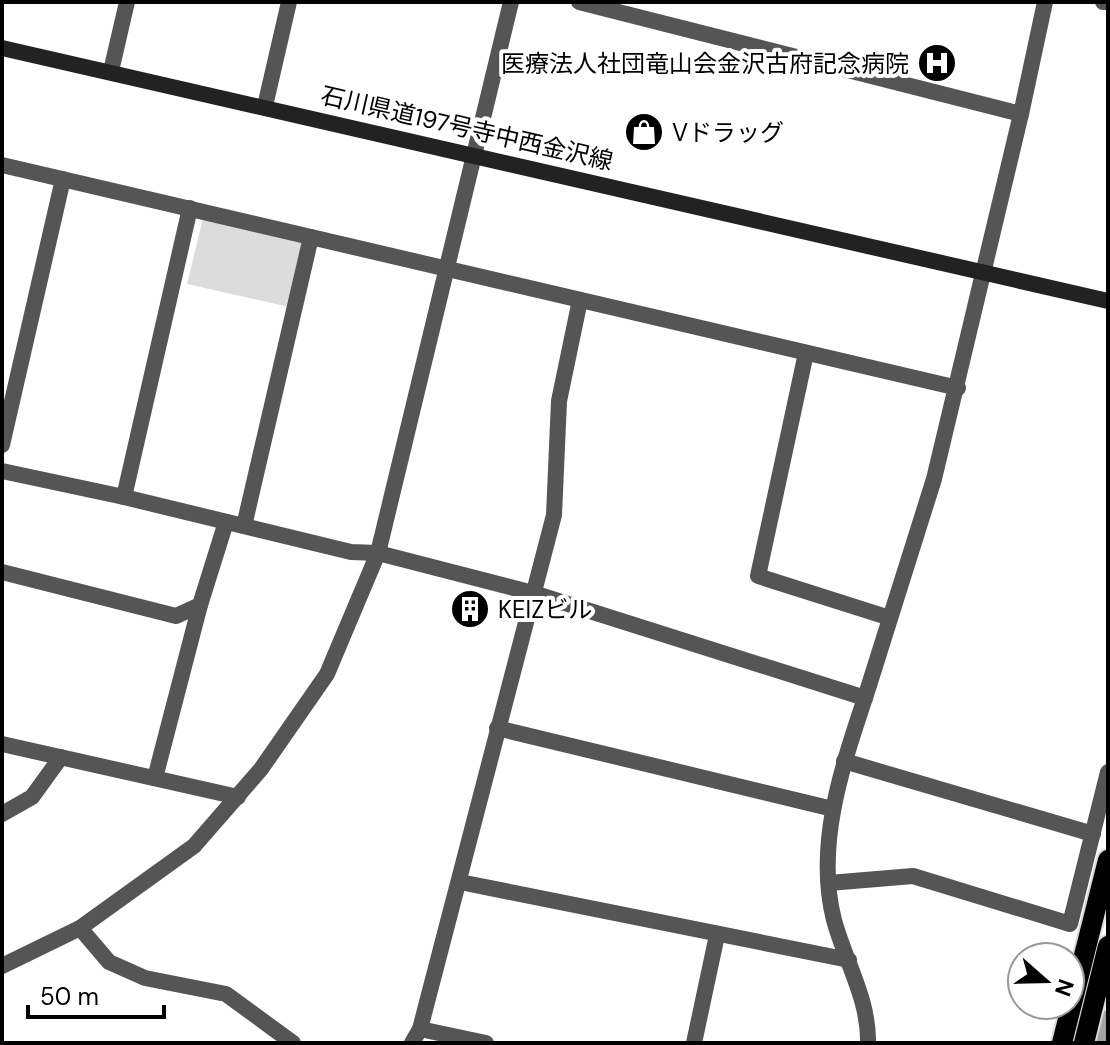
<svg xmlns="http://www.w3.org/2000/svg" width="1110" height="1045" font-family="'DM Sans','Noto Sans JP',sans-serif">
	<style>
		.green { fill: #dcdcdc }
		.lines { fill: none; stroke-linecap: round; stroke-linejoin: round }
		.river { stroke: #a3a3a3; stroke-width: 32 }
		.primary-casing { stroke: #dbdbdb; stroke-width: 24 }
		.minor { stroke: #555; stroke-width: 16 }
		.tertiary { stroke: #555; stroke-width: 16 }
		.secondary { stroke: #222; stroke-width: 16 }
		.primary { stroke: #000; stroke-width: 20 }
		.labels { text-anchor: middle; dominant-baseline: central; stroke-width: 8; stroke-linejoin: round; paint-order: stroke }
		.poi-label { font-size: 24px; fill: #000; stroke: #fff; text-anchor: start }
		.street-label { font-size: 24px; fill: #000; stroke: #fff }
	</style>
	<rect width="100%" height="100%" fill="#fff"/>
	<!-- green -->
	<polygon class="green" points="203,218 311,245 298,309 187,284"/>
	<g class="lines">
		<!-- river -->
		<polyline class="river" points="1083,1043 1108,1026"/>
		<!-- primary casing -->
		<g class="primary-casing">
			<g id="primary">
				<polyline points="1062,1043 1108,860"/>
				<polyline points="1084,1043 1108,946"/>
			</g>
		</g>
		<!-- minor -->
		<g class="minor">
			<polyline points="579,2 1021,114 1045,2"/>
			<polyline points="111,71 127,2"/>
			<polyline points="265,106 289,2"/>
			<polyline points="2,165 958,388"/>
			<polyline points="806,353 758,576 890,618"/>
			<polyline points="2,445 63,179"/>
			<path d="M2,471L124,497L351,552L378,553L533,593L865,698C842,767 815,846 834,920C845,961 869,999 868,1043"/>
			<polyline points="124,497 190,208"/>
			<polyline points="244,526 311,237"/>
			<polyline points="2,572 176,616 200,605 226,522"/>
			<polyline points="865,698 934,479 1021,114"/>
			<polyline points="497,728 833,809"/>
			<polyline points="2,744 238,797"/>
			<polyline points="844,761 1093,834"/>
			<polyline points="155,778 200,605"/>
			<polyline points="2,814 32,797 61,757"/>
			<polyline points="460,882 849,960"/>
			<polyline points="829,883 913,876 1070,924 1108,772"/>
			<polyline points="420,1029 486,1043"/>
			<polyline points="412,1043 420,1029 554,515 559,401 580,300"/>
			<polyline points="694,1043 717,935"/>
		</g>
		<!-- tertiary -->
		<g class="tertiary">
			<polyline points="1103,2 1108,2"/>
			<polyline points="80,928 109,962 145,978 226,994 293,1043"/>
			<polyline points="2,966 80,928 194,846 261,769 327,674 378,553 511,2"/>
		</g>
		<!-- secondary -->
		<polyline class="secondary" points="2,48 1108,301"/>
		<!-- primary -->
		<use href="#primary" class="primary"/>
	</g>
	<!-- icons -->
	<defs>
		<g id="hospital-disc" transform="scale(2)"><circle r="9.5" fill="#000" stroke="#fff"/><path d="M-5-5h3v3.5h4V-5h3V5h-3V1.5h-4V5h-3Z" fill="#fff"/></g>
		<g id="shop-disc" transform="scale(2)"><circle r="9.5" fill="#000" stroke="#fff"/><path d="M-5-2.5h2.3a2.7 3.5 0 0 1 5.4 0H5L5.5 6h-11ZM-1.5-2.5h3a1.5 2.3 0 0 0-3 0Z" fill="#fff"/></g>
		<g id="building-disc" transform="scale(2)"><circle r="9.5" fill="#000" stroke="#fff"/><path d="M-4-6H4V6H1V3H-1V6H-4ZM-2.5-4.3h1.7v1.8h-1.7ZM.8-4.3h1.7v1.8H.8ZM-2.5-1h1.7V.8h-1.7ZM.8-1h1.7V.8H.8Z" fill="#fff"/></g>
	</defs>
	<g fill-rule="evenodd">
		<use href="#hospital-disc" x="937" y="63"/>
		<use href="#shop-disc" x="644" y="132"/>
		<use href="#building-disc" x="470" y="609"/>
	</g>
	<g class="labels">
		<!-- poi labels -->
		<g class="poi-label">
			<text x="909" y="63" text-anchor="end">医療法人社団竜山会金沢古府記念病院</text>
			<text x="672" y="132">Vドラッグ</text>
			<text x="498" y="609">KEIZビル</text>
		</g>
		<!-- street labels -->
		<g class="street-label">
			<text transform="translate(467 128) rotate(13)">石川県道197号寺中西金沢線</text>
		</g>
	</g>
	<!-- border -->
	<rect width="1110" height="1045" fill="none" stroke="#000000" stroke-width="8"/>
	<!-- north arrow -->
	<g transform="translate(1046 981) rotate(110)"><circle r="38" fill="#ffffff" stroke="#999999" stroke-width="2"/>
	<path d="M0-6L14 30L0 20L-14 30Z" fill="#000000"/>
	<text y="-12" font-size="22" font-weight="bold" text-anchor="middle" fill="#000000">N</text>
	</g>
	<!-- scale -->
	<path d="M28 1005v12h136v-12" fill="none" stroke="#000000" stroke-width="4"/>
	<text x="40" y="1005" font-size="24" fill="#000000" stroke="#ffffff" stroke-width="6" paint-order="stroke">50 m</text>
</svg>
